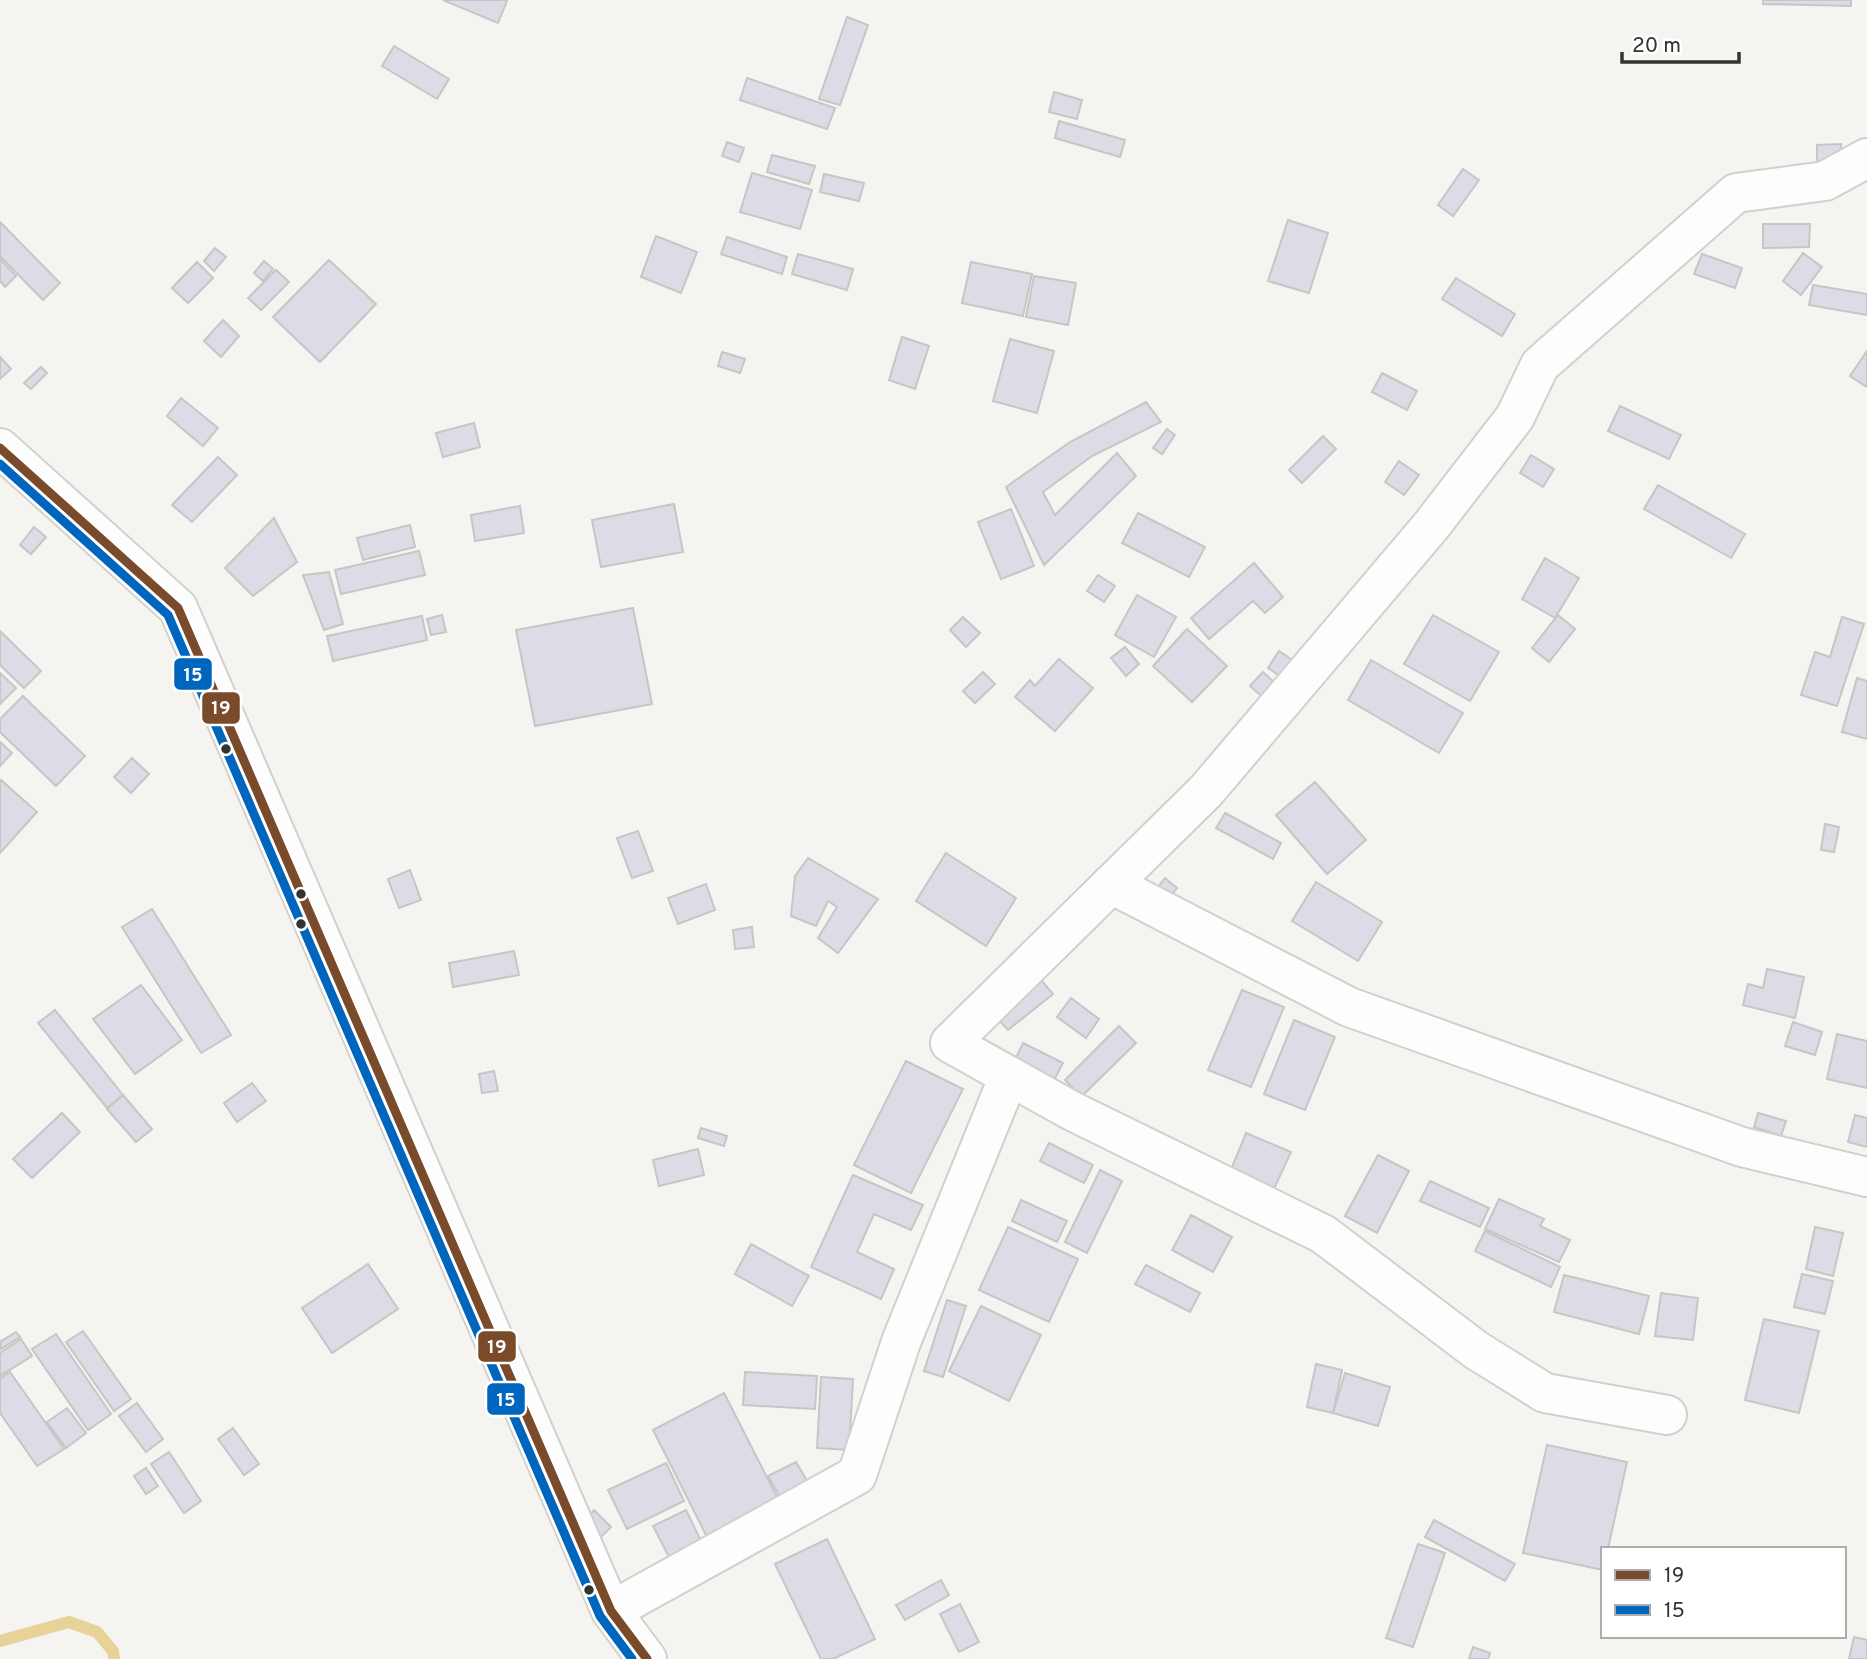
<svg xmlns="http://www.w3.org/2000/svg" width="1867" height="1659" font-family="Overpass,sans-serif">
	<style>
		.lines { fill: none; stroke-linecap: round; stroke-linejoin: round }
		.stream { stroke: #e7d297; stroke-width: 12 }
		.building { fill: #dcdce7; stroke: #c6c6c5; stroke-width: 2 }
		.minor-casing { stroke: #d1d0cd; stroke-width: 42 }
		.minor { stroke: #fefdfd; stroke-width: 38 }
		.bus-1-casing { stroke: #fff; stroke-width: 14 }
		.bus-2-casing { stroke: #fff; stroke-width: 14 }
		.bus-1 { stroke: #7a4b2a; stroke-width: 9 }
		.bus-2 { stroke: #0065bd; stroke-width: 9 }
		.bus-dot { fill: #333331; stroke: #fff; stroke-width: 2.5 }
		.line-badge { stroke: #fff; stroke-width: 2.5 }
		.badge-label { font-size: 19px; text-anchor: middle; font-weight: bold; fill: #fff }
	</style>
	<rect width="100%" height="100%" fill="#f5f4f1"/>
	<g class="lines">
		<!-- stream -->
		<polyline class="stream" points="0,1641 69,1622 97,1632 113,1651 114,1659"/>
	</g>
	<!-- building -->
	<g class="building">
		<polygon points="443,0 505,0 507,1 498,23"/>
		<polygon points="1763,0 1851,0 1851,6 1763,4"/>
		<polygon points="847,17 868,25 840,105 819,99"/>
		<polygon points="394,46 449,79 437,99 382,66"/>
		<polygon points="747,78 835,108 827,129 740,100"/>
		<polygon points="1054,92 1082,100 1077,119 1049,112"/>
		<polygon points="1059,121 1125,140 1120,157 1055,138"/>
		<polygon points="727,142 744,148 739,162 722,156"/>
		<polygon points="1841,144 1842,164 1817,165 1817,145"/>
		<polygon points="772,155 815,166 809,184 767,172"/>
		<polygon points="1463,169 1479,180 1453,216 1438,205"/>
		<polygon points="752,173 812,190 800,229 740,212"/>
		<polygon points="824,174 864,183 859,201 820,192"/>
		<polygon points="1288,220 1328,233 1309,293 1268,281"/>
		<polygon points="0,222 60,283 43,300 0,256"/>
		<polygon points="1763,224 1810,224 1809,247 1763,248"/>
		<polygon points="656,236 697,252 681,293 641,277"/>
		<polygon points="727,237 787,257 782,274 721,254"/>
		<polygon points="215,248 226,257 214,271 204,261"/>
		<polygon points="1803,253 1822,267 1801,295 1783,281"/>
		<polygon points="798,254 853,269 847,290 792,274"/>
		<polygon points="1702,254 1742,268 1735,288 1694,274"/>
		<polygon points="0,259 16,276 5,287 0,281"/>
		<polygon points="329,260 376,304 320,362 273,317"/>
		<polygon points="264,261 273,269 263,281 254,273"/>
		<polygon points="197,262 213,278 188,303 172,288"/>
		<polygon points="971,262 1032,274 1023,316 962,303"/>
		<polygon points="276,270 289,282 261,310 248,298"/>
		<polygon points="1034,276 1076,283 1068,325 1026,317"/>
		<polygon points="1456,278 1515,314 1502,336 1442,299"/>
		<polygon points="1813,285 1867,294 1867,315 1809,305"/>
		<polygon points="223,320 239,336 221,357 204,341"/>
		<polygon points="902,337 929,346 915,389 889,380"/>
		<polygon points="1010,339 1054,351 1037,413 993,401"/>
		<polygon points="1867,351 1867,387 1850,376"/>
		<polygon points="722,352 745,359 740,373 718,366"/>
		<polygon points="0,357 11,369 0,379"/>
		<polygon points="41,367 47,373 31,389 24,383"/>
		<polygon points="1382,373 1417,391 1407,410 1372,392"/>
		<polygon points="181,398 218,428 203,446 167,416"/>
		<polygon points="1146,402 1161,422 1092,456 1043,492 1055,515 1117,453 1136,476 1044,565 1006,487 1070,442"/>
		<polygon points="1620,406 1681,435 1669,459 1608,431"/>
		<polygon points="474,423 480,447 443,457 436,433"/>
		<polygon points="1167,429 1175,435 1162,454 1153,448"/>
		<polygon points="1323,436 1336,449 1302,483 1289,470"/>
		<polygon points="1531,455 1554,469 1543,487 1520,473"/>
		<polygon points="218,457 237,475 192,522 172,505"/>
		<polygon points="1399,461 1419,475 1404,495 1385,482"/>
		<polygon points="1658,485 1745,534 1731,558 1644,509"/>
		<polygon points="674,504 683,552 601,567 592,520"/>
		<polygon points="520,506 524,533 475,541 471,515"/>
		<polygon points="1011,509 1034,566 1001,579 978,522"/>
		<polygon points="1138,513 1205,547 1189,577 1122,543"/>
		<polygon points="274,518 297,562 253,596 225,568"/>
		<polygon points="410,525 415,547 363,560 357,538"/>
		<polygon points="34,527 46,537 31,554 20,545"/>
		<polygon points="419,551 425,575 341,594 335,570"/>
		<polygon points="1545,558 1579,578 1555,618 1522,599"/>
		<polygon points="1254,563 1283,597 1265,613 1253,601 1209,639 1191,618"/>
		<polygon points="329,572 343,624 324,630 303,575"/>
		<polygon points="1098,575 1115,586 1104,602 1087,591"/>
		<polygon points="1137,595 1176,617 1154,657 1115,635"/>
		<polygon points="633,608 652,704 535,726 516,630"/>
		<polygon points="442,615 446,632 431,635 427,619"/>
		<polygon points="1433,615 1499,652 1470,701 1404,664"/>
		<polygon points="1558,615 1575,629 1549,662 1532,648"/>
		<polygon points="422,616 427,640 333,661 327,636"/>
		<polygon points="963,617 980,633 966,647 950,630"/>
		<polygon points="1842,617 1864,624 1837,706 1801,695 1815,652 1830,657"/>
		<polygon points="1187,629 1227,666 1192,702 1153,666"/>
		<polygon points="0,631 41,671 24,688 0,665"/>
		<polygon points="1125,647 1139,664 1126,676 1111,658"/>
		<polygon points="1279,651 1297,663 1286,680 1268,668"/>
		<polygon points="1059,659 1093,688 1055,731 1015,697 1030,680 1035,686"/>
		<polygon points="1371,660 1463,713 1439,753 1348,700"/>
		<polygon points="983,672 995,684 975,703 963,691"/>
		<polygon points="1263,672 1277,685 1265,699 1250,686"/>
		<polygon points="0,673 16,688 0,704"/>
		<polygon points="1857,678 1867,681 1867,739 1842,732"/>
		<polygon points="23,696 85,756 56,786 0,732 0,719"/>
		<polygon points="0,742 12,753 0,766"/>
		<polygon points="132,758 149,774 131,793 114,777"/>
		<polygon points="1,780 37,812 0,853 0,781"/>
		<polygon points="1315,782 1366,840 1327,874 1276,815"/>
		<polygon points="1225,813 1281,843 1273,859 1216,828"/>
		<polygon points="1825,824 1839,827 1834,852 1821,850"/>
		<polygon points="638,831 653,871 632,878 617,838"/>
		<polygon points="946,853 1016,898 986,946 916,901"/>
		<polygon points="808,858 878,899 838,953 818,938 837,907 828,901 816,926 791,916 795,876"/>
		<polygon points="410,870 421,900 399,908 388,879"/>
		<polygon points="1165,878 1177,888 1170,897 1158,887"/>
		<polygon points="1316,882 1382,922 1358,961 1292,921"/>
		<polygon points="706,884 715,910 678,924 668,898"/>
		<polygon points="152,909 231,1035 201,1053 122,927"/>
		<polygon points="752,927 754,947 735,949 733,930"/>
		<polygon points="514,951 519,975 453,987 449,963"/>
		<polygon points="1767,969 1804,977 1795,1018 1743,1005 1748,984 1763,988"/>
		<polygon points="1042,981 1053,994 1008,1030 997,1018"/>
		<polygon points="141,985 182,1040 135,1074 93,1019"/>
		<polygon points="1242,990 1284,1007 1251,1087 1208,1070"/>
		<polygon points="1071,998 1099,1019 1086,1038 1057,1017"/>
		<polygon points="55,1010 123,1095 107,1108 38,1023"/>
		<polygon points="1294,1020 1335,1037 1305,1110 1264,1094"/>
		<polygon points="1793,1022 1822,1032 1815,1055 1785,1046"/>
		<polygon points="1119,1026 1136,1043 1081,1097 1065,1080"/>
		<polygon points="1837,1034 1867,1041 1867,1088 1827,1079"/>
		<polygon points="1023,1043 1063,1063 1054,1080 1015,1060"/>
		<polygon points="906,1061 963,1089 911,1193 854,1165"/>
		<polygon points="494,1071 498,1091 482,1093 479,1074"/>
		<polygon points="252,1083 266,1101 237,1122 224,1103"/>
		<polygon points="123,1095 152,1129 136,1142 107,1109"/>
		<polygon points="62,1113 80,1132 32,1178 13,1159"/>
		<polygon points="1758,1113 1786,1121 1781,1136 1754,1127"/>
		<polygon points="1855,1115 1867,1118 1867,1147 1848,1142"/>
		<polygon points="701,1128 727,1136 724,1146 698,1138"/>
		<polygon points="1246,1133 1291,1152 1273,1191 1230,1172"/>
		<polygon points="1049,1143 1093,1165 1084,1183 1040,1161"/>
		<polygon points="698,1149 704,1175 659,1186 653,1160"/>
		<polygon points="1378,1155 1409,1171 1377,1233 1345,1216"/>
		<polygon points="1100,1170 1122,1181 1087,1253 1065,1242"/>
		<polygon points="853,1175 923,1205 911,1230 874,1214 857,1252 894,1269 881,1299 811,1267"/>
		<polygon points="1430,1181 1489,1208 1480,1227 1420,1201"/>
		<polygon points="1499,1199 1544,1219 1540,1226 1570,1240 1559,1262 1485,1229"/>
		<polygon points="1021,1200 1067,1221 1057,1242 1012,1221"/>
		<polygon points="1191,1215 1232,1237 1213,1272 1172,1250"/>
		<polygon points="1008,1227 1078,1259 1049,1322 979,1290"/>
		<polygon points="1815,1227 1843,1233 1833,1276 1806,1269"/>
		<polygon points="1485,1231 1560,1267 1551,1287 1475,1251"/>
		<polygon points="751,1244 809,1276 792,1306 735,1274"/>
		<polygon points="368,1264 398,1309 332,1353 302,1308"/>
		<polygon points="1146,1265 1200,1293 1190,1312 1135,1284"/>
		<polygon points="1802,1274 1833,1281 1825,1314 1794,1307"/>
		<polygon points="1564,1275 1649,1296 1639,1334 1554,1312"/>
		<polygon points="1661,1293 1698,1298 1693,1340 1655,1336"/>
		<polygon points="947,1300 966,1306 943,1377 924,1371"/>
		<polygon points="981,1306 1041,1335 1009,1401 949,1371"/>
		<polygon points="1764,1319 1819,1331 1799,1413 1745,1400"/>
		<polygon points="83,1331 131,1399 114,1411 66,1342"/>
		<polygon points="16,1332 20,1337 1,1349 0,1342"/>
		<polygon points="56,1334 111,1414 88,1430 32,1349"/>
		<polygon points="21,1339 32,1356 0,1376 0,1353"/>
		<polygon points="1316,1364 1342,1370 1333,1413 1307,1407"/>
		<polygon points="10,1372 64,1449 37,1466 0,1413 0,1379"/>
		<polygon points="745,1372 817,1376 815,1409 743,1405"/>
		<polygon points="1345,1373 1390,1387 1378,1426 1333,1413"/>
		<polygon points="821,1377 853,1379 849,1450 817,1448"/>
		<polygon points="724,1393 779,1501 707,1537 653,1430"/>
		<polygon points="137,1403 163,1439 146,1452 119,1416"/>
		<polygon points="67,1408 86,1433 66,1448 47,1422"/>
		<polygon points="233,1428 259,1464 244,1475 218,1439"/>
		<polygon points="1547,1445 1627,1462 1608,1549 1603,1549 1603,1570 1523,1553"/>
		<polygon points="169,1452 201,1501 184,1513 151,1464"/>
		<polygon points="796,1462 809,1484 781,1499 768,1476"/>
		<polygon points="666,1463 684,1501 627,1529 608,1490"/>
		<polygon points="146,1468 158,1486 146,1494 134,1476"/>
		<polygon points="594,1510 611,1527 601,1537 584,1522"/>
		<polygon points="686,1510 703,1545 671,1561 653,1526"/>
		<polygon points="1434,1520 1515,1564 1505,1581 1425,1537"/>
		<polygon points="827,1539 875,1639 833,1659 821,1659 775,1564"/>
		<polygon points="1418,1544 1445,1553 1413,1647 1386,1638"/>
		<polygon points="941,1580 949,1595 905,1620 896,1605"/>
		<polygon points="960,1604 979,1642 959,1652 940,1614"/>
		<polygon points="1854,1637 1867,1640 1867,1659 1849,1659"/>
		<polygon points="1473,1647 1490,1653 1488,1659 1469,1659"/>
	</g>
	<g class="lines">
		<!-- minor casing -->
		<g class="minor-casing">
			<g id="minor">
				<polyline points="0,448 178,608 611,1611 647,1659"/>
				<polyline points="1111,884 1349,1007 1742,1147 1867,1177"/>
				<polyline points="1667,1415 1545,1393 1476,1350 1323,1234 1072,1111 950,1043 1206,791 1431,526 1515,417 1540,365 1736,193 1825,181 1867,158"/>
				<polyline points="611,1611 857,1475 901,1342 1009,1076"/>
			</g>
		</g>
		<!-- minor -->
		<use href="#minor" class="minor"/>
		<!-- bus-1 casing -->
		<g class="bus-1-casing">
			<polyline id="bus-1" points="0,448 178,608 611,1611 647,1659"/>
		</g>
		<!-- bus-2 casing -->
		<g class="bus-2-casing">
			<polyline id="bus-2" points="0,464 168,615 600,1616 632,1659"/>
		</g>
		<!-- bus-1 -->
		<use href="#bus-1" class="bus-1"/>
		<!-- bus-2 -->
		<use href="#bus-2" class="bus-2"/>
	</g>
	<!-- markers -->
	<g class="bus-dot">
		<circle cx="226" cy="749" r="6"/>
		<circle cx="301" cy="894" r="6"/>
		<circle cx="301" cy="924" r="6"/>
		<circle cx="589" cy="1590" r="6"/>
	</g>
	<g class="line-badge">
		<rect x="173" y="657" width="40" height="34" rx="7" fill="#0065bd"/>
		<rect x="201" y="691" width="40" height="34" rx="7" fill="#7a4b2a"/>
		<rect x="477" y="1330" width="40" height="33" rx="7" fill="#7a4b2a"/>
		<rect x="486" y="1382" width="40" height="34" rx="7" fill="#0065bd"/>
	</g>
	<g class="badge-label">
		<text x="193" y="681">15</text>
		<text x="221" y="714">19</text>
		<text x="497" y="1353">19</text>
		<text x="506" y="1406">15</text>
	</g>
	<!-- legend -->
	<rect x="1601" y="1547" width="245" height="91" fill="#ffffff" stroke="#adadad" stroke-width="2"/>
	<rect x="1615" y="1570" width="35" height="10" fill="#7a4b2a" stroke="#adadad" stroke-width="2"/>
	<text x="1664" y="1582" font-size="21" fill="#333331">19</text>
	<rect x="1615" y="1605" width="35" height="10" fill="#0065bd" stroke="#adadad" stroke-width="2"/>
	<text x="1664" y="1617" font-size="21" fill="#333331">15</text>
	<!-- scale -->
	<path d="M1622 52v10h117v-10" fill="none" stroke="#333331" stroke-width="3.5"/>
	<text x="1632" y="52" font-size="21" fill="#333331" stroke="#ffffff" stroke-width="5" paint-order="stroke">20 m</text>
</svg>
